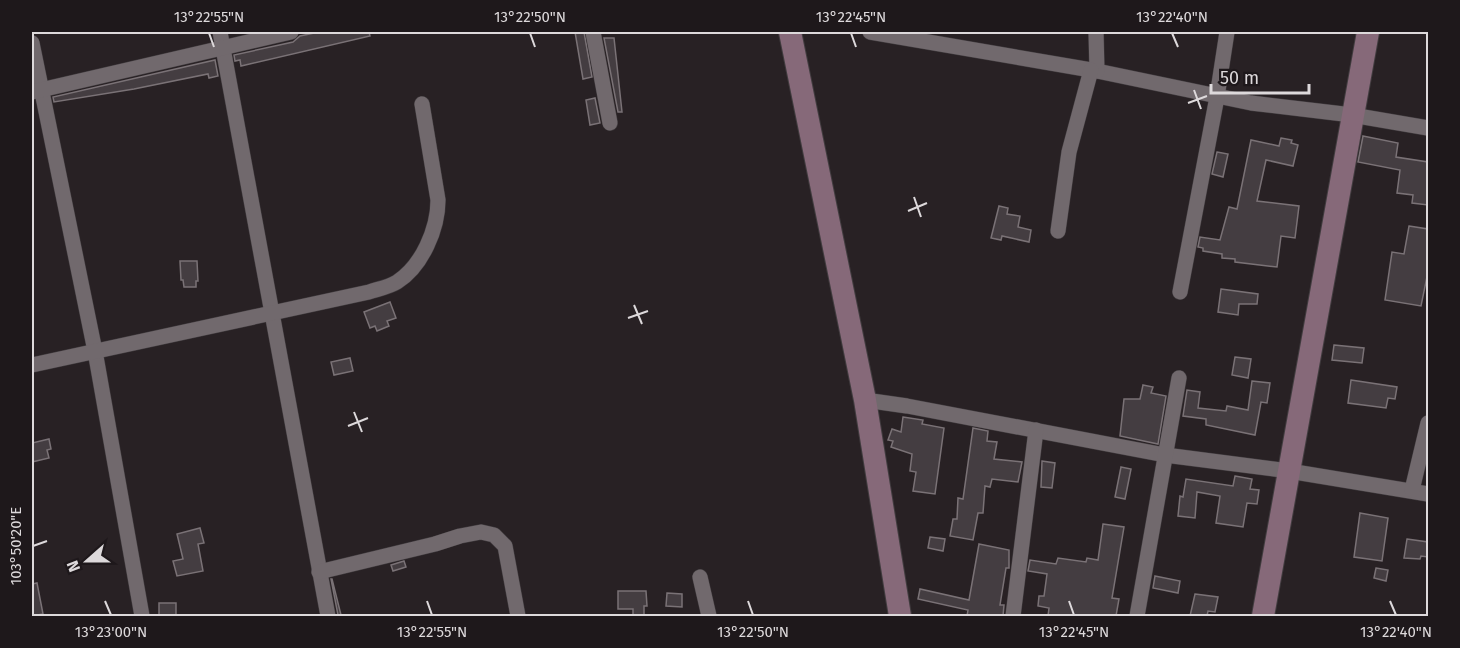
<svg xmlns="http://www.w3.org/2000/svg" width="1460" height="648" font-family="'Fira Sans',sans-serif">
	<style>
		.building { fill: #443d41; stroke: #7a7276; stroke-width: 1.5 }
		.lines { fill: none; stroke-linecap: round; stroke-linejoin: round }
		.street-casing { stroke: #413c3f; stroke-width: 16 }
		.secondary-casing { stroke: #413c3f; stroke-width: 24 }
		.street { stroke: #71696d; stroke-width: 15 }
		.secondary { stroke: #866979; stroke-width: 22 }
		.ticks { fill: none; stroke: #ddd9db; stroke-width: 2 }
		.neatline { fill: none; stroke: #ddd9db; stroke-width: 2 }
		.ticks-label { font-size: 15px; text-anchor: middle; fill: #ddd9db }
	</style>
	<rect width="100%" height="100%" fill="#282124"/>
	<!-- building -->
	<g class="building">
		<polygon points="319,32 369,32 370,36 241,66 240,60 235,61 234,55 293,42 300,36"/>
		<polygon points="575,32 584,32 592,77 583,79"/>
		<polygon points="604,38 614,38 622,112 618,112"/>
		<polygon points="215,60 218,76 209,78 208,74 134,89 54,102 53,97"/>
		<polygon points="595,98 600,123 590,125 586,100"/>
		<polygon points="1363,136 1398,143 1396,157 1428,162 1428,205 1412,203 1413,195 1397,193 1400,170 1358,162"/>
		<polygon points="1281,138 1292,140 1291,143 1298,145 1293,166 1266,160 1257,201 1299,206 1295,238 1281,236 1277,267 1235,262 1235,259 1222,258 1222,254 1203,251 1203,248 1198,247 1200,237 1220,240 1229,207 1237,209 1251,140 1279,146"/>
		<polygon points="1217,152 1228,154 1223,177 1212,174"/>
		<polygon points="999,206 1008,208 1007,214 1020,216 1018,227 1031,230 1029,242 1002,236 1001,240 991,238"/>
		<polygon points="1409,226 1428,229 1428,272 1421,306 1385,300 1392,252 1404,254"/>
		<polygon points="180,261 197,261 198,281 196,281 196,287 184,287 183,280 181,280"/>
		<polygon points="1221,289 1258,294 1257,304 1239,304 1238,315 1218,312"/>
		<polygon points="390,302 396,318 387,321 389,326 377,331 375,326 370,328 364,312"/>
		<polygon points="1334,345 1364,348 1362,363 1332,360"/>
		<polygon points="1235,357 1251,359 1248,378 1232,375"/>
		<polygon points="350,358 353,371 334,375 331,362"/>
		<polygon points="1351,380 1397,387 1395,399 1388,398 1386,408 1348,403"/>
		<polygon points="1252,381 1270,383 1267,403 1261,402 1255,435 1206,425 1206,419 1183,416 1187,390 1200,392 1198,408 1226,411 1227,406 1248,410"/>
		<polygon points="1143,385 1153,387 1151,393 1166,396 1158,444 1120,436 1124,399 1140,399"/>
		<polygon points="903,417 923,420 922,424 944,428 935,494 913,491 916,472 910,471 912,454 891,447 893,441 888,440 892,429 901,432"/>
		<polygon points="973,428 988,431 987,441 997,442 994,459 1022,462 1018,482 992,479 990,487 985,486 983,513 978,513 973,540 950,536 953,519 957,519 958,498 963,499"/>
		<polygon points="49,439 51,449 47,450 49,458 32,462 32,443"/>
		<polygon points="1042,461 1055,463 1052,488 1041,487"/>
		<polygon points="1121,467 1131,469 1125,499 1115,497"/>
		<polygon points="1235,476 1252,479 1250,489 1259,490 1257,504 1247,503 1243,527 1216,523 1220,496 1197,492 1195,518 1178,516 1180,496 1183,497 1186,479 1233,486"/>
		<polygon points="1360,513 1388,518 1382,561 1354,557"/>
		<polygon points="1103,524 1124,527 1112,598 1119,599 1116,616 1048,616 1049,608 1038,606 1039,596 1044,596 1047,574 1028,571 1030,560 1056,564 1058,558 1086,562 1087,558 1098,560"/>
		<polygon points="200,528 204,543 198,544 203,571 177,576 173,561 183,559 177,534"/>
		<polygon points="930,537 945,539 943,551 928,548"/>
		<polygon points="1407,539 1428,542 1428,557 1421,556 1420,559 1404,558"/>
		<polygon points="979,544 1009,550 1009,568 1006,568 1000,605 1004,605 1003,616 967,616 968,610 918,599 920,589 969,600"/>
		<polygon points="404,561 406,567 393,571 391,565"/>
		<polygon points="1376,568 1388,570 1386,581 1374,578"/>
		<polygon points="1155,576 1180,581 1178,593 1153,588"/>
		<polygon points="331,579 332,579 341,615 338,615"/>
		<polygon points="37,583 43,614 32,616 32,584"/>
		<polygon points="618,591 646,591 647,606 644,606 644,615 633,616 633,609 618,609"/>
		<polygon points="667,593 682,594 682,607 666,606"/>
		<polygon points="1195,594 1218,597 1215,612 1208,611 1207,616 1190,616"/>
		<polygon points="159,603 176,603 176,615 159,616"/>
	</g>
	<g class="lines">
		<!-- street casing -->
		<g class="street-casing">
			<g id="street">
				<polyline points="220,32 328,616"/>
				<polyline points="593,32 610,123"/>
				<polyline points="870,32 1097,71 1251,103 1352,115 1428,128"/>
				<polyline points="1096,32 1097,71"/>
				<polyline points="32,43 95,351 142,616"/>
				<polyline points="32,92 291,32"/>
				<polyline points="1058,231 1069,152 1091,70"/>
				<polyline points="1180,292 1217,97 1227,32"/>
				<path d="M32,365L369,292C378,289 389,287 397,282C422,266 438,229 438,200L422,104"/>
				<polyline points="865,400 907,406 1165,455 1289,471 1428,494"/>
				<polyline points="1412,490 1428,423"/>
				<polyline points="319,572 435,544 460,536 481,532 494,535 505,546 518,616"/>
				<polyline points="700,577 709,616"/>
				<polyline points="1013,616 1036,430"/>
				<polyline points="1137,616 1179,378"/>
			</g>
		</g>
		<!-- secondary casing -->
		<g class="secondary-casing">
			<g id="secondary">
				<polyline points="790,32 865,400 900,616"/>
				<polyline points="1263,616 1368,32"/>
			</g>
		</g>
		<!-- street -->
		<use href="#street" class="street"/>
		<!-- secondary -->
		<use href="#secondary" class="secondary"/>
	</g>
	<!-- ticks -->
	<path class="ticks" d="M209,33L214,47M530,33L535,47M851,33L856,47M1172,33L1178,47M1194,90L1201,109M1188,103L1207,96M914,197L921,217M908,211L927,203M634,305L642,324M628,318L648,311M354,412L362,432M348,426L368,418M33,546L47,541M105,601L111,615M427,601L432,615M748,601L753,615M1069,601L1074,615M1390,601L1396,615"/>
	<!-- border -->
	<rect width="1460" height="648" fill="none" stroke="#1e181b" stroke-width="66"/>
	<!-- north arrow -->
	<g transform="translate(87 561) rotate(249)" stroke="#1e181b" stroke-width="4.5" paint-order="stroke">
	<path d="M0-4.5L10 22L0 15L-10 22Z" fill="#ddd9db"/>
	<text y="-9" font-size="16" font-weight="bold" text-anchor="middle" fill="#ddd9db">N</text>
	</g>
	<!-- scale -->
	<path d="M1211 84v9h98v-9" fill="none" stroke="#ddd9db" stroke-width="3"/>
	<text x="1220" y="84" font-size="18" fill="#ddd9db" stroke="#1e181b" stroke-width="4.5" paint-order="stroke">50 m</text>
	<rect x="33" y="33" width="1394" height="582" class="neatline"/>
	<g class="ticks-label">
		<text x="209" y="22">13°22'55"N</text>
		<text x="530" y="22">13°22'50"N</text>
		<text x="851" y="22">13°22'45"N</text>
		<text x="1172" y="22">13°22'40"N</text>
		<text transform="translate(16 546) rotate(-90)" y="5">103°50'20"E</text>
		<text x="111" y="637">13°23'00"N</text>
		<text x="432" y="637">13°22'55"N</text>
		<text x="753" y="637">13°22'50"N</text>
		<text x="1074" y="637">13°22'45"N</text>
		<text x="1396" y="637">13°22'40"N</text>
	</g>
</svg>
